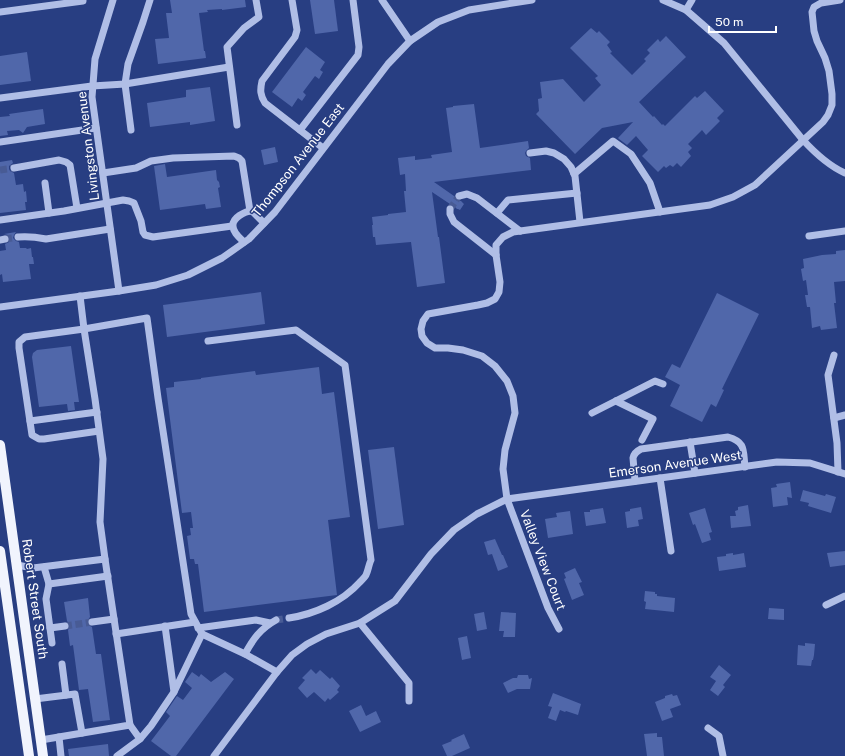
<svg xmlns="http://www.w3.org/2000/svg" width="845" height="756" font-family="'Public Sans',sans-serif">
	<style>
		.building { fill: #5067aa }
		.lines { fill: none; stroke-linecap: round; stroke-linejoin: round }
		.minor-tunnel { stroke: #485b95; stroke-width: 7; stroke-dasharray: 7 3.5; stroke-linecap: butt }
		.minor { stroke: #b0bee6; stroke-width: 7 }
		.major { stroke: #f1f4fd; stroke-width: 10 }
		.labels { text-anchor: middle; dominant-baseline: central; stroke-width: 3; stroke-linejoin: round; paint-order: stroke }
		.street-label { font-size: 13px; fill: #fff; stroke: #283e82 }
	</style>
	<rect width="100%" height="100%" fill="#283e82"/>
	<!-- building -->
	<g class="building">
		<polygon points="170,0 245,0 246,7 222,10 222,9 207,10 208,12 199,13 204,51 205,51 206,58 158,64 155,39 169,38 166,13 172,13"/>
		<polygon points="310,0 334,0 338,31 315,34"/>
		<polygon points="591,28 597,33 599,31 610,42 607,45 612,52 610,53 632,75 646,61 644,59 650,53 647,50 658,39 660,42 666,36 686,57 639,102 653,117 654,116 662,125 663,124 665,126 695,96 697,98 705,91 724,111 717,118 720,121 706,135 702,130 688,144 692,148 688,152 691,156 681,167 677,163 673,167 670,165 666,168 664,166 658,172 642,156 648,150 636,136 627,145 619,139 618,138 633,122 602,128 575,154 536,114 539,111 538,99 542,98 540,82 563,79 584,102 601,85 595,78 598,76 570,48"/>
		<polygon points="306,47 325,62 320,70 323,72 319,79 315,76 303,92 306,95 302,101 298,98 292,107 272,92"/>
		<polygon points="27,52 31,81 0,85 0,56"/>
		<polygon points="210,87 215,121 190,125 190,122 150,127 147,103 186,97 186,90"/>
		<polygon points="474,104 480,148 528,141 529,148 526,151 525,153 526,156 530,158 531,170 434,182 454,196 456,200 458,201 461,201 464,204 460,210 458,209 457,209 453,205 450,204 432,192 438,237 439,237 445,283 417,287 411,242 376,245 375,237 373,237 372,225 373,225 372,217 388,215 388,214 406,212 404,191 406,191 405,174 400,175 398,158 415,156 415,160 432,158 431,155 452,152 446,108 453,107 453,106"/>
		<polygon points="43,109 45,124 27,127 23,133 19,130 7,131 8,135 0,136 0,117 10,116 9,114"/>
		<polygon points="275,147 278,162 264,165 261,150"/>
		<polygon points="12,160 13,163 9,166 9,169 10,171 14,173 16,185 23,184 24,192 26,191 27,202 25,202 26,210 0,213 0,162"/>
		<polygon points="165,164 167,177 216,170 217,180 219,182 220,187 218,188 221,207 206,209 205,204 160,210 154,166"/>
		<polygon points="16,232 14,235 13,238 16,241 19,242 20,248 26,248 27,249 31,248 32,257 33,257 34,264 29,264 31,279 3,282 2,274 0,275 0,251 6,250 5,244 9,242 10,238 8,235 4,234"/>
		<polygon points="845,250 845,281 834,282 836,303 834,303 837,328 821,330 820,326 812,328 810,307 807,307 805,295 808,295 806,280 803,281 801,269 804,268 803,259 822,255 836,254 836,251"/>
		<polygon points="261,292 265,324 167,337 163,305"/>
		<polygon points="717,293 759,314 722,389 724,390 716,407 711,404 702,422 670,406 680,385 665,377 672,364 680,368"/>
		<polygon points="71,346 79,402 74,402 75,410 68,411 67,404 39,407 32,357 33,353 37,350"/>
		<polygon points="319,367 322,394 334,392 350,517 328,520 337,595 204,612 198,564 195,564 194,559 190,559 187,536 191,535 190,528 193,528 191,512 182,513 166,388 174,387 174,382 201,379 201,378 255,371 256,375"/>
		<polygon points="394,447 404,525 378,529 368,450"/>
		<polygon points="790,482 792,498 787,497 788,505 773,507 771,488 777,487 776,484"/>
		<polygon points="803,490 825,496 826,494 836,497 831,513 808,506 809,503 800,501"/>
		<polygon points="748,505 751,526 731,528 730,516 736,516 735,511 738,510 738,507"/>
		<polygon points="641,507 643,519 638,520 639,526 627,528 625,512 630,511 630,509"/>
		<polygon points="603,508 606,523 586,526 584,512 590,512 590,510"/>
		<polygon points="705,508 712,532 709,533 711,540 702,543 695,524 693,525 689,513"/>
		<polygon points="570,511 573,534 548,538 545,519 557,517 556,513"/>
		<polygon points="495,539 502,555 503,555 508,567 498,571 492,554 488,555 484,542"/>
		<polygon points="845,551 845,565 830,567 827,553"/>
		<polygon points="733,553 733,555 744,553 746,567 719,571 717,557 726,556 726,554"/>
		<polygon points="575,568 582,582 579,583 584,595 572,600 564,579 566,578 564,573"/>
		<polygon points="645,591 655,592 655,594 657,594 657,596 675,598 674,612 645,609 646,602 644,601"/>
		<polygon points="88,598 90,617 88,620 87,623 88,625 92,627 96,654 101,654 110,720 93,722 88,689 79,690 73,645 70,646 68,630 69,628 70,625 67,621 64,602"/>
		<polygon points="769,608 784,609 784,620 768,619"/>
		<polygon points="484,612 487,629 477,631 474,614"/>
		<polygon points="501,612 516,613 515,637 503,637 504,631 499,631"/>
		<polygon points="467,636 471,658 462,660 458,638"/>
		<polygon points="805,643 815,644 814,655 813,660 812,660 811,666 797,665 798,645 805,646"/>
		<polygon points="719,665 731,675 723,685 725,687 718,696 710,690 716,681 710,677"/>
		<polygon points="311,669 316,674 320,670 330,679 332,677 340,686 337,690 339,692 330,700 328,698 325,702 314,692 307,698 298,688 305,680 302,678"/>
		<polygon points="192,672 199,677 201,674 211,682 225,672 234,679 176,756 171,756 151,741 170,716 166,712 177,696 183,700 192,688 185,682"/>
		<polygon points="518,675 528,675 529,679 532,678 530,689 517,689 508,693 503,683 513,678 517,678"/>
		<polygon points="553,693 581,704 578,715 566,711 565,712 560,710 556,721 548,718 552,707 548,706"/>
		<polygon points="672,694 673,696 677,695 681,705 670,709 673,717 662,721 655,702 665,698 665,696"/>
		<polygon points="361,705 366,716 376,711 381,722 360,732 349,711"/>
		<polygon points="657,733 657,737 662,737 664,756 647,756 644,734"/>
		<polygon points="464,734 470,748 452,756 447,756 442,745 452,741 451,740"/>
		<polygon points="108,744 109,756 69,756 68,749"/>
	</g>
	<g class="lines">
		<!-- minor-tunnel -->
		<g class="minor-tunnel">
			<polyline points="0,170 14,168"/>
			<polyline points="450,209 459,196"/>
			<polyline points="5,239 18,237"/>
			<polyline points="276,620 289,618"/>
			<polyline points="65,626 92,622"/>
		</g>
		<!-- minor -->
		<g class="minor">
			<polyline points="113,0 95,59 92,97 119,291"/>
			<path d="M292,0L297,30L295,37L262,81C260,90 260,95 265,103L323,148"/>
			<polyline points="382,0 410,41"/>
			<path d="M663,0L686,10L724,43L803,140C815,153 829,166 845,173"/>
			<polyline points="686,10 692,0"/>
			<polyline points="0,12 83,1 83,0"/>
			<polyline points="0,98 92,86 125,84 128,64 143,22 150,0"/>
			<polyline points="237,125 227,47 244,28 259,17 256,0"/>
			<polyline points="131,130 125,84 229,67"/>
			<polyline points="300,130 358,55 359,47 353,0"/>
			<polyline points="0,142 96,128"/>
			<polyline points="530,153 546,151 554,153 564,159 571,167 575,176 580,222"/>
			<polyline points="14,168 59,160 66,162 70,165 77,208"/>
			<polyline points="103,173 136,168 151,161 173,158 234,156 239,158 242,161 250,211"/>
			<polyline points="574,174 613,141 631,154 650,183 660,212"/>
			<polyline points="45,183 49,213"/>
			<polyline points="459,196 467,194 477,198 520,231"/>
			<polyline points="450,209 450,214 454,222 496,255"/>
			<polyline points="497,213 508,200 577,193"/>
			<polyline points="0,220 64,211 123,200 129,201 134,203 141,221 143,232 145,235 153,237 232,226"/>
			<polyline points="809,236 845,231"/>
			<path d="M18,237C28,236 36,237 46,239L110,229"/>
			<polyline points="0,240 5,239"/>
			<path d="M244,242C240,238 233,233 233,226C232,218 245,211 252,211L264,223"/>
			<polyline points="80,296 84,329 147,318 158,398 191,614 202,634 245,654 277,672"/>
			<polyline points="0,307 119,291 156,285 188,275 222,258 249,239 275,212 388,64 410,41 438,22 469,10 532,0"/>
			<path d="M208,341L296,330L345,365L371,560C369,564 368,571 366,575C365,577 362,580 360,582C342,602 315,614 289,618"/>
			<polyline points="834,355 828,375 837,443 838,472"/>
			<polyline points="616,401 653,419 642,440"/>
			<polyline points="592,413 655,381 663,384"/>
			<polyline points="834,418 845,415"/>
			<polyline points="30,421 97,412"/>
			<polyline points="99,431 44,439 39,439 32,435 19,348 19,342 25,337 84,329 95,399 103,459 100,522 105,559"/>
			<polyline points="690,442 695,473"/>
			<polyline points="660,478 671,551"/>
			<path d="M635,481L633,458C634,453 637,451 641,449L728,437C746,442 743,450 745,467"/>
			<polyline points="17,565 33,568 105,559 130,725 41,740"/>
			<polyline points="44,567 49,584"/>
			<polyline points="826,605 845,596"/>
			<polyline points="92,622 114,619"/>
			<polyline points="360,623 409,683 409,701"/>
			<polyline points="50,628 65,626"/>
			<polyline points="198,628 256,620 270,623"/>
			<polyline points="559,629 548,608 507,499 503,469 505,450 515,413 513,396 507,381 495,366 482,356 463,350 448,348 435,348 427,343 422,336 421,329 423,321 428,314 478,305 487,303 495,299 499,292 500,282 496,255 496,245 503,237 513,232 710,205 733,197 755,185 823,122 828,115 832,105 832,94 829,71 825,58 817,41 814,31 812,12 814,7 821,3 840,0"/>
			<polyline points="116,634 195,622"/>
			<polyline points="52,643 46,599 49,584 108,576"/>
			<path d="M245,654C253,639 260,629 276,620"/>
			<polyline points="62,664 66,695"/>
			<polyline points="174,692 202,634"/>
			<polyline points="35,699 75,694 82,733"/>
			<polyline points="130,725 140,739"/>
			<polyline points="708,728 719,736 723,756"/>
			<polyline points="59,737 61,756"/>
			<polyline points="117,756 140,739 151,726 174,692 165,626"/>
			<polyline points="214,756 277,672 292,655 307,644 326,634 360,623 395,601 431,554 454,530 477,514 507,499 777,462 810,463 845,474"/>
		</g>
		<!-- major -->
		<g class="major">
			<polyline points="0,445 43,756"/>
			<polyline points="0,551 29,756"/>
		</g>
	</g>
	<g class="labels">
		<!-- street labels -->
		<g class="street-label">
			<text transform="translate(88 146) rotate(-97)">Livingston Avenue</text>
			<text transform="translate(298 160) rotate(-52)">Thompson Avenue East</text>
			<text transform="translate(675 464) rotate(-8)">Emerson Avenue West</text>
			<text transform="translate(543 560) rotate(69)">Valley View Court</text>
			<text transform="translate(35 599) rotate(82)">Robert Street South</text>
		</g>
	</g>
	<!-- scale -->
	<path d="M709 26v6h67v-6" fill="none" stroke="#ffffff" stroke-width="2"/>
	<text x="715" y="26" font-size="12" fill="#ffffff" stroke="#283e82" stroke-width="3" paint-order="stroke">50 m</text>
</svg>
